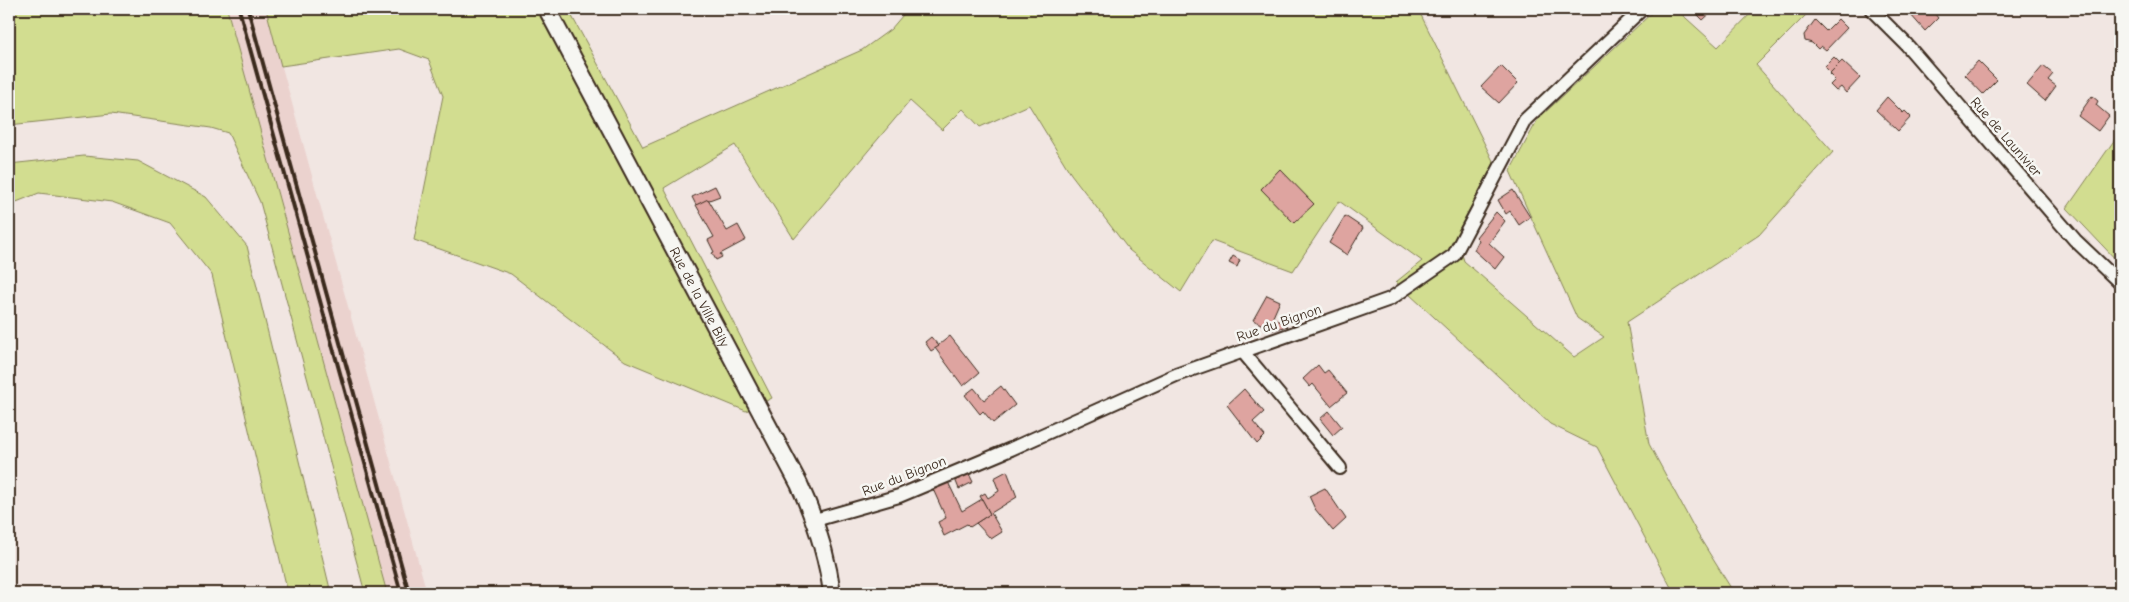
<svg xmlns="http://www.w3.org/2000/svg" width="2129" height="602" font-family="'Comic Neue',sans-serif">
	<style>
		.built { fill: #ebd2ce }
		.green { fill: #d2dd90; stroke: #868457 }
		.building { fill: #dea4a0; stroke: #3b2a1e }
		.lines { fill: none; stroke-linecap: round; stroke-linejoin: round }
		.minor-casing { stroke: #3b2a1e; stroke-width: 16 }
		.tertiary-casing { stroke: #3b2a1e; stroke-width: 20 }
		.minor { stroke: #f6f6f2; stroke-width: 12 }
		.tertiary { stroke: #f6f6f2; stroke-width: 16 }
		.rail { stroke: #3b2a1e; stroke-width: 4 }
		.labels { text-anchor: middle; dominant-baseline: central; stroke-width: 5; stroke-linejoin: round; paint-order: stroke }
		.street-label { font-size: 14px; fill: #3b2a1e; stroke: #f6f6f2 }
	</style>
	<rect width="100%" height="100%" fill="#f1e6e2"/>
	<filter id="ink" filterUnits="userSpaceOnUse"><feTurbulence type="fractalNoise" baseFrequency=".02" numOctaves="2"/><feDisplacementMap in="SourceGraphic" scale="10" xChannelSelector="R" yChannelSelector="G"/><feConvolveMatrix kernelMatrix="1 2 1 2 8 2 1 2 1" color-interpolation-filters="sRGB"/></filter>
	<g filter="url(#ink)">
		<!-- built -->
		<polygon class="built" points="227,9 266,9 427,593 387,593"/>
		<!-- green -->
		<g class="green">
			<polygon points="9,9 227,9 387,593 365,593 260,202 228,133 211,128 111,114 9,125"/>
			<polygon points="266,9 568,9 643,147 862,50 891,29 908,9 1418,9 1494,163 1456,235 1464,261 1574,357 1604,337 1577,318 1510,171 1538,119 1656,9 1676,9 1718,47 1755,9 1812,9 1756,65 1833,152 1759,235 1627,322 1649,444 1698,535 1734,593 1674,593 1597,447 1550,424 1396,282 1422,261 1339,201 1293,271 1212,241 1181,292 1129,250 1071,174 1029,105 980,127 963,109 942,130 910,101 794,239 735,145 664,188 772,398 746,411 625,361 511,274 414,240 443,96 429,60 399,49 281,66"/>
			<polygon points="2120,132 2120,264 2067,208"/>
			<polygon points="84,156 138,161 206,197 247,246 331,593 288,593 212,275 170,223 112,202 39,193 9,205 9,164"/>
		</g>
		<!-- building -->
		<g class="building">
			<polygon points="1692,9 1715,9 1703,20"/>
			<polygon points="1915,9 1931,9 1938,18 1925,31 1910,14"/>
			<polygon points="1838,19 1847,28 1826,50 1821,46 1818,49 1812,43 1805,41 1804,35 1815,20 1826,31"/>
			<polygon points="1834,57 1840,63 1830,73 1824,67"/>
			<polygon points="1842,61 1860,78 1846,93 1841,87 1836,91 1830,85 1835,80 1829,74"/>
			<polygon points="1978,61 1997,80 1983,94 1965,75"/>
			<polygon points="1501,66 1518,83 1499,103 1481,87"/>
			<polygon points="2043,66 2053,74 2048,80 2056,86 2045,101 2027,85"/>
			<polygon points="2092,96 2098,101 2096,105 2109,116 2098,131 2078,116"/>
			<polygon points="1887,97 1903,113 1905,111 1911,117 1898,131 1876,110"/>
			<polygon points="1280,169 1314,204 1294,223 1261,189"/>
			<polygon points="715,186 720,196 696,205 692,197"/>
			<polygon points="1513,190 1530,217 1519,225 1510,211 1506,214 1498,200"/>
			<polygon points="708,199 727,231 738,225 746,240 720,254 722,257 716,260 712,253 714,252 708,240 714,237 696,205"/>
			<polygon points="1496,212 1505,221 1489,243 1504,257 1495,269 1474,250 1479,240 1476,237"/>
			<polygon points="1345,216 1363,228 1347,255 1329,243"/>
			<polygon points="1233,256 1240,260 1237,267 1229,263"/>
			<polygon points="1267,295 1280,301 1273,317 1287,326 1273,330 1253,320"/>
			<polygon points="950,336 979,373 963,386 935,348"/>
			<polygon points="931,337 939,346 931,351 925,342"/>
			<polygon points="1318,365 1324,373 1328,370 1347,393 1331,406 1313,384 1310,387 1303,379"/>
			<polygon points="1001,386 1015,405 993,423 983,411 980,414 965,395 974,388 984,400"/>
			<polygon points="1244,389 1264,412 1253,422 1265,436 1257,444 1227,405"/>
			<polygon points="1329,411 1342,427 1333,435 1320,419"/>
			<polygon points="1007,471 1017,497 991,513 1002,532 991,539 976,523 990,514 980,496 985,493 988,498 999,491 994,478"/>
			<polygon points="968,472 973,482 959,489 955,479"/>
			<polygon points="948,482 962,511 982,499 990,514 970,527 967,524 944,536 938,522 946,518 932,487"/>
			<polygon points="1325,488 1346,519 1333,531 1315,509 1309,496"/>
		</g>
		<g class="lines">
			<!-- minor casing -->
			<g class="minor-casing">
				<g id="minor">
					<polyline points="1871,9 1906,44 2075,240 2120,283"/>
					<polyline points="1243,352 1340,468"/>
					<polyline points="815,520 899,496 1011,449 1176,375 1390,299 1454,255 1525,120 1642,9"/>
				</g>
			</g>
			<!-- tertiary casing -->
			<g class="tertiary-casing">
				<g id="tertiary">
					<path id="s1" d="M547,9L799,484C815,519 827,554 832,593"/>
				</g>
			</g>
			<!-- minor -->
			<use href="#minor" class="minor"/>
			<!-- tertiary -->
			<use href="#tertiary" class="tertiary"/>
			<!-- rail -->
			<g class="rail">
				<polyline points="239,9 401,593"/>
				<polyline points="248,9 409,593"/>
			</g>
		</g>
	</g>
	<g class="labels">
		<!-- street labels -->
		<g class="street-label">
			<text transform="translate(2006 137) rotate(49)">Rue de Launivier</text>
			<text stroke="none"><textPath href="#s1" startOffset="326">Rue de la Ville Bily</textPath></text>
			<text transform="translate(1279 323) rotate(-19)">Rue du Bignon</text>
			<text transform="translate(904 476) rotate(-21)">Rue du Bignon</text>
		</g>
	</g>
	<!-- margin -->
	<rect width="2129" height="602" fill="none" stroke="#f6f6f2" stroke-width="30"/>
	<rect x="15" y="15" width="2099" height="572" fill="none" stroke="#3b2a1e" stroke-width="2" filter="url(#ink)"/>
</svg>
